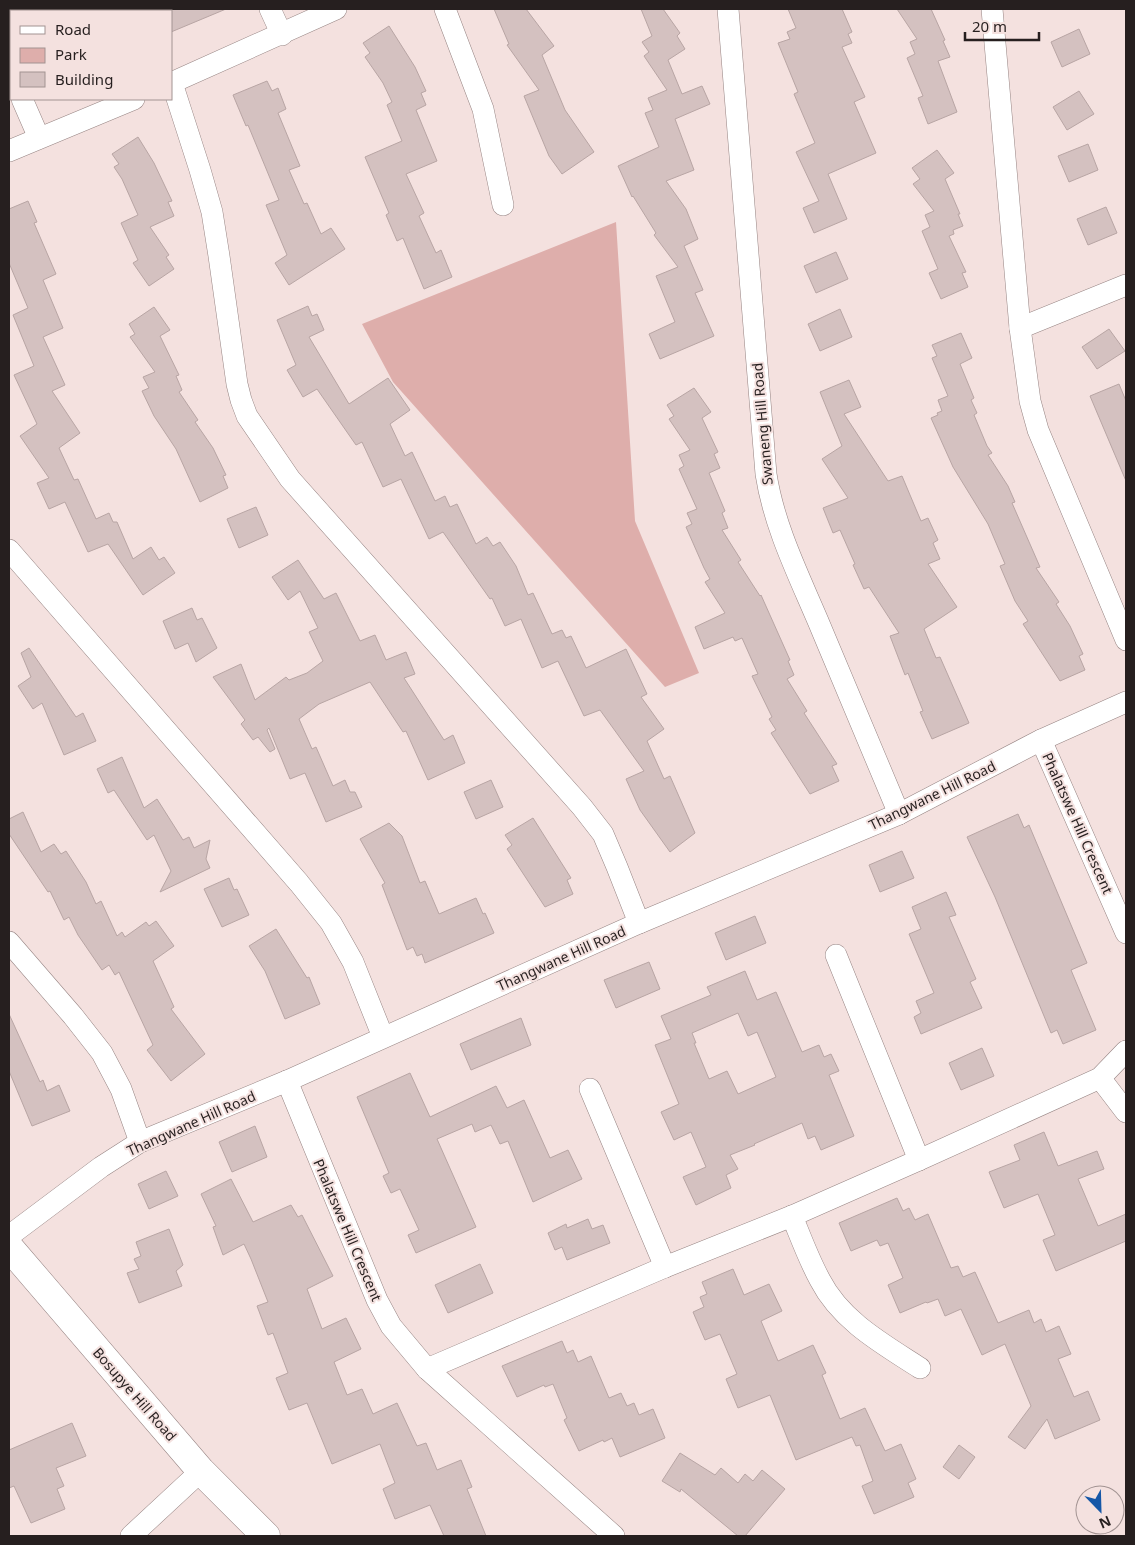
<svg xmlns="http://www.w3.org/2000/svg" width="1135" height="1545" font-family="'Noto Sans',sans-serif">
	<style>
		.green { fill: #deaeab }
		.building { fill: #d4c1c0; stroke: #b8a5a4; fill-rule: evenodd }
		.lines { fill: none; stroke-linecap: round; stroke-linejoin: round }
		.minor-casing { stroke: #968483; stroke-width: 22 }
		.tertiary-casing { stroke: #968483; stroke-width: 29 }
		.minor { stroke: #fff; stroke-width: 21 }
		.tertiary { stroke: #fff; stroke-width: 28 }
		.labels { text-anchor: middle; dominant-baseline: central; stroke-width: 4; stroke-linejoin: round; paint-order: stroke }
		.street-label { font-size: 14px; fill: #261f1f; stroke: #f4e1df }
	</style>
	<rect width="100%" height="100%" fill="#f4e1df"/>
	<!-- green -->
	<polygon class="green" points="616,222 635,521 699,673 665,687 393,382 362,324"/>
	<!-- building -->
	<g class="building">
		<polygon points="171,9 226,9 171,32"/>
		<polygon points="494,9 526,9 554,46 542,55 565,110 594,152 562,174 549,156 524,96 539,90 507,45 509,44"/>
		<polygon points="641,9 663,9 680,33 677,36 685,49 668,60 682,94 702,86 710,104 675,119 694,170 666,181 686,209 698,239 684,246 703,290 695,293 714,336 660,359 649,334 675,322 656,276 678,267 654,235 656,233 633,196 632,197 618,166 659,147 645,113 653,110 648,98 667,90 644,56 649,52 642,42 652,36"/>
		<polygon points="788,9 842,9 852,32 848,34 852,43 842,47 865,97 854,102 876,153 828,174 847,219 814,233 803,208 819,201 796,152 815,143 794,94 798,92 778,43 790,39 787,32 796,28"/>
		<polygon points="897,9 931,9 945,40 943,41 950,57 938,61 957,112 928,124 918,98 923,96 907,58 915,54 910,42 917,39"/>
		<polygon points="389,26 415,67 426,91 421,93 426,105 416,110 437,161 406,174 424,213 419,216 436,253 441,250 452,277 424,289 403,238 397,241 386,215 389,213 365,157 402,141 387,105 392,102 383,83 365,57 370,53 363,43"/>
		<polygon points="1079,29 1090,54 1062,67 1051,42"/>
		<polygon points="267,81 272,91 278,88 286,109 278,113 300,166 289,170 304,204 307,203 321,234 331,228 345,249 289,285 275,263 287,255 266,205 279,200 248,125 246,126 233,95"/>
		<polygon points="1079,91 1094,114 1067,130 1053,107"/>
		<polygon points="138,137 154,163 172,201 168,202 174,216 150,227 169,255 166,257 174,269 149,286 133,263 138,260 121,223 138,215 122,179 114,167 119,164 112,154"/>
		<polygon points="1088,144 1098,170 1069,182 1058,156"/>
		<polygon points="937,150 954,173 945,179 960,214 958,214 963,226 953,230 954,234 949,236 966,272 962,273 968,287 941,299 929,273 938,269 922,231 930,227 925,215 934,211 913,184 920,179 912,168"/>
		<polygon points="28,201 37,222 34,223 56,274 43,280 63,328 43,337 65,385 52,391 80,433 59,448 74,480 78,479 96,519 109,513 113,522 117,522 133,559 151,547 159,560 164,557 175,573 143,595 108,544 88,552 65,502 49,509 37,483 49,478 20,436 37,424 14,375 34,366 13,315 28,308 9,263 9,209"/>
		<polygon points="1106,207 1117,233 1088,245 1077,219"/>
		<polygon points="836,252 848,279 816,293 804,266"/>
		<polygon points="308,306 312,316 317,314 324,330 309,337 349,404 388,378 410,410 390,424 405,456 412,452 435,501 445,496 450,507 457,504 476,544 487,537 493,546 500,542 516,566 528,595 533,593 552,634 562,630 566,638 571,636 586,668 626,649 647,694 641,697 664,729 647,741 664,779 670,776 695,833 670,852 640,810 626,779 644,771 600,710 584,716 558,661 542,668 521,619 505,626 492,598 490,599 443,532 429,539 401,479 383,487 362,442 356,445 317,389 303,397 287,370 296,365 277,320"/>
		<polygon points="154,307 170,330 160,336 179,375 176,376 182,390 179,392 198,420 195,422 213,448 226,475 223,476 228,488 200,502 176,449 154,416 142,391 149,388 143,377 155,372 130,337 135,334 129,324"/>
		<polygon points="840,309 852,337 820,351 808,324"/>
		<polygon points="1109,329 1125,351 1097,369 1082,347"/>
		<polygon points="961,333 972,358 960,364 974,398 971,400 977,413 974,415 987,446 992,453 988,455 1008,486 1015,502 1012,503 1040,567 1036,568 1059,602 1056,604 1070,626 1083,654 1079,656 1085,670 1060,681 1023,624 1028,621 1015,601 1000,566 1005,564 988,524 953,467 931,418 938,415 937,413 942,411 938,400 948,396 932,358 937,356 932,345"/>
		<polygon points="849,380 861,407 844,414 888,481 902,476 921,521 928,518 938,540 933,543 940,559 928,564 957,607 924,629 936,658 940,657 969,723 932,739 920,712 923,711 908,673 905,675 890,636 899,633 869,587 864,589 853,565 855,564 840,530 833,533 823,508 848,498 822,459 842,446 820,392"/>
		<polygon points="1119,384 1126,401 1126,481 1090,396"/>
		<polygon points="694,388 711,412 702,418 718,452 714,454 720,468 709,473 725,511 722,513 728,528 722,530 741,560 738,562 760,596 761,595 790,660 788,661 794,675 787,679 807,711 804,713 837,764 832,766 839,781 810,794 771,733 776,730 769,719 772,717 752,676 758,674 742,638 735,641 733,637 704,649 695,627 725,613 705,582 710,579 704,568 686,527 692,524 687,513 697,509 679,469 684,466 679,455 690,450 669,419 674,416 667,405"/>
		<polygon points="256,507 268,535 239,548 227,519"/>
		<polygon points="298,560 324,599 336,593 360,641 375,635 386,660 406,652 415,674 404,678 444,740 453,735 465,763 428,780 406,731 403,732 370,682 319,704 299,719 312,749 316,747 333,786 345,780 350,792 355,792 362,807 326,822 305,773 290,779 269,728 267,730 275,749 270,752 258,737 253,740 241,724 245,720 213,677 241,664 255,700 286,677 289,680 307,673 323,661 309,632 318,628 300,591 288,600 272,577"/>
		<polygon points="192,608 197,620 202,618 217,648 196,662 188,643 175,649 163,621"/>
		<polygon points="29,648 76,717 83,713 96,741 64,755 42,703 33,709 18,686 31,677 21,653"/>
		<polygon points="122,757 144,808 157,799 183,840 189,837 194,848 210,840 206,859 210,868 160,892 171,871 154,835 147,840 114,790 108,793 97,769"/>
		<polygon points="491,780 503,807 476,819 464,792"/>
		<polygon points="23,812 41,852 54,844 61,854 66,851 86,882 96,904 101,901 117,936 122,932 125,937 146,922 149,926 156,921 174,946 153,961 174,1007 171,1009 205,1054 171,1081 147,1050 153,1045 119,972 115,975 109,965 102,970 78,935 69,917 64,920 50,891 48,892 9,834 9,819"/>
		<polygon points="1018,814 1024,828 1029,825 1087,963 1071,970 1096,1030 1063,1044 1057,1030 1051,1033 995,897 967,837"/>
		<polygon points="533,818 571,878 567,880 573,894 545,907 507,849 512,845 505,835"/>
		<polygon points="389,823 402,836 420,883 425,881 439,914 476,898 483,914 485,913 494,933 425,963 422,954 417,956 413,947 407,950 382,885 385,883 360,839"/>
		<polygon points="902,851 914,878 880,892 869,865"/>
		<polygon points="229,878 234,890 237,889 249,915 222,927 204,889"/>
		<polygon points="946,892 956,915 949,917 976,979 970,982 982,1008 921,1034 914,1017 921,1013 916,1001 934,993 909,934 921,929 912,907"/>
		<polygon points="755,916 766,943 726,960 715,933"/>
		<polygon points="276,929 307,978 309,977 320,1004 285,1019 265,971 249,946"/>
		<polygon points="649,962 660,989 616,1008 604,980"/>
		<path d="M745,971L757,1000L776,992L802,1052L819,1045L824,1057L831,1054L839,1071L829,1075L854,1136L821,1150L815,1136L808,1139L802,1123L754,1144L755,1145L730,1155L738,1169L726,1175L731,1188L696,1205L683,1177L706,1167L691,1132L674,1140L661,1112L679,1104L655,1045L671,1039L661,1016L711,995L707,987ZM738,1013L748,1036L757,1032L776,1077L738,1094L727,1071L709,1079L694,1043H696L692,1033Z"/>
		<polygon points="9,1014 40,1082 43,1080 47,1091 59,1085 70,1111 32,1126 9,1071"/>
		<polygon points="521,1018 531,1045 471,1070 460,1044"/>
		<polygon points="982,1048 994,1076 961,1090 949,1063"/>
		<polygon points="410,1073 430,1117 496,1086 507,1108 524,1100 550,1158 568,1150 582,1179 533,1202 508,1141 500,1144 491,1125 475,1132 472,1124 437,1139 476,1227 416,1253 408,1235 419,1230 400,1189 391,1193 383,1176 389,1173 357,1097"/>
		<polygon points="255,1126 267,1157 232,1172 219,1142"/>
		<polygon points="1044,1132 1058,1166 1097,1151 1104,1169 1078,1179 1098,1226 1126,1214 1126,1241 1056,1271 1043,1240 1055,1235 1038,1194 1004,1208 989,1172 1020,1160 1014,1145"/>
		<polygon points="166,1171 178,1196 149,1209 138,1184"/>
		<polygon points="231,1179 253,1222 291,1205 298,1217 302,1215 333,1276 307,1289 322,1329 346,1318 361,1349 334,1362 347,1395 362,1389 373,1414 397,1403 417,1446 426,1443 437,1470 461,1460 472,1487 467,1489 486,1536 444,1536 430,1505 395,1519 383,1489 395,1483 380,1444 332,1464 307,1403 289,1410 276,1378 288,1373 273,1333 268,1335 257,1306 268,1302 251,1259 244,1244 223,1255 213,1227 216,1226 201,1194"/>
		<polygon points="897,1198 903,1211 909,1208 915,1220 928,1214 951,1268 958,1266 963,1277 975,1272 998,1323 1029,1310 1034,1323 1041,1319 1046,1332 1059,1326 1071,1354 1058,1359 1074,1397 1088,1391 1100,1420 1055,1439 1047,1419 1025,1449 1008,1437 1031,1406 1005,1344 982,1355 961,1309 945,1316 938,1299 927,1303 926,1302 900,1313 888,1285 903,1278 888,1243 880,1246 877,1240 851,1251 839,1223"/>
		<polygon points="588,1219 592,1229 603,1225 610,1243 567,1260 562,1247 555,1250 548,1233 566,1224 567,1228"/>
		<polygon points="169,1229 183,1265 176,1271 182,1286 139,1303 127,1273 139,1269 134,1259 141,1256 136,1242"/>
		<polygon points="480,1264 493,1293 448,1313 435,1285"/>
		<polygon points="733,1269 744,1295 769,1284 782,1311 761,1321 778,1361 813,1345 826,1373 822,1375 840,1419 865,1408 885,1451 901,1444 916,1479 908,1483 914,1497 874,1514 862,1486 873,1481 860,1445 856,1446 852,1437 796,1460 770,1395 738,1408 726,1379 737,1374 720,1334 705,1340 693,1312 704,1307 700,1297 707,1294 702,1282"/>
		<polygon points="562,1341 567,1353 573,1350 578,1362 591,1356 609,1398 621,1393 627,1406 634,1403 639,1415 653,1409 665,1438 620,1457 612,1438 604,1442 603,1440 579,1451 564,1420 567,1418 553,1384 545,1387 544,1385 517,1397 502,1366"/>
		<polygon points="72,1423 86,1456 56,1468 64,1486 57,1489 65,1509 31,1523 14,1486 9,1488 9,1450"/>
		<polygon points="959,1445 975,1457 959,1479 943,1467"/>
		<polygon points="680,1453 715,1475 721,1468 738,1483 745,1474 753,1481 762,1470 785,1489 745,1536 738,1536 681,1489 680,1492 662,1481"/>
	</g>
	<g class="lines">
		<!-- minor casing -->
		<g class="minor-casing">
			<g id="minor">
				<polyline points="270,9 282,35"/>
				<polyline points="445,9 483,109 503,205"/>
				<path d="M728,9L766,474C774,526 798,574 818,621C845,686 872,750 899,814"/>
				<polyline points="992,9 1020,328 1030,401 1038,430 1126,640"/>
				<polyline points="9,70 11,75"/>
				<polyline points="171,83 336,9"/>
				<polyline points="172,83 200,170 212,212 219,256 237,384 241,400 247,416 290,479 582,807 603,834 617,867 639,923"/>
				<polyline points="22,99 39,138"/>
				<polyline points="9,151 134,99"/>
				<polyline points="1020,328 1126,285"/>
				<polyline points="9,550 299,883 331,923 353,962 383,1037"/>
				<polyline points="1041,740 1126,933"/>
				<polyline points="9,942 73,1016 102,1053 121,1089 140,1142"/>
				<polyline points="836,955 919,1160"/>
				<polyline points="1100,1078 1126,1112"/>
				<polyline points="287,1081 377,1300 391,1326 427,1369 614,1536"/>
				<polyline points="590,1089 665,1267"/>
				<path d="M792,1216C801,1238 809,1260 820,1280C841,1321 883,1344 920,1368"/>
				<polyline points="9,1236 101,1167 140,1142 287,1081 639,923 899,814 1041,740 1126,702"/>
				<polyline points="427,1369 665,1267 792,1216 919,1160 1100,1078 1126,1051"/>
				<polyline points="131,1536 201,1471"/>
			</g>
		</g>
		<!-- tertiary casing -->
		<g class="tertiary-casing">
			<polyline id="tertiary" points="9,1247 201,1471 266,1536"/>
		</g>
		<!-- minor -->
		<use href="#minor" class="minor"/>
		<!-- tertiary -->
		<use href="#tertiary" class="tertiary"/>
	</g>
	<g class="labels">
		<!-- street labels -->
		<g class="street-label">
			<text transform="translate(762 424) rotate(-95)">Swaneng Hill Road</text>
			<text transform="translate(932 795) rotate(-26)">Thangwane Hill Road</text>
			<text transform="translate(1078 823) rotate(66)">Phalatswe Hill Crescent</text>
			<text transform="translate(561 958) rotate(-24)">Thangwane Hill Road</text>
			<text transform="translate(191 1123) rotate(-24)">Thangwane Hill Road</text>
			<text transform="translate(348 1230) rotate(67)">Phalatswe Hill Crescent</text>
			<text transform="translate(135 1394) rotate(49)">Bosupye Hill Road</text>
		</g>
	</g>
	<!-- border -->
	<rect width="1135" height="1545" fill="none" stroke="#261f1f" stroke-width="20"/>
	<!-- legend -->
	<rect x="10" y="10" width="162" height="90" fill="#f4e1df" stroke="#a29392"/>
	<rect x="20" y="26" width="25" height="8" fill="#ffffff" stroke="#a29392"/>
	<text x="55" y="35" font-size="15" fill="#261f1f">Road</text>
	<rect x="20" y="48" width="25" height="15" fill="#deaeab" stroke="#a29392"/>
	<text x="55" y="60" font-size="15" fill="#261f1f">Park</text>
	<rect x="20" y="72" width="25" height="15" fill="#d4c1c0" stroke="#a29392"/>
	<text x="55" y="85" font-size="15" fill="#261f1f">Building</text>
	<!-- north arrow -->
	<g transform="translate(1100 1510) rotate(157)"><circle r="24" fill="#f4e1df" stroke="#a29392"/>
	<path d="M0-4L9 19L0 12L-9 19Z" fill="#1557a7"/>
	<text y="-8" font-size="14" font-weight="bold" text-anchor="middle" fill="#261f1f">N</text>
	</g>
	<!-- scale -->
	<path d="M965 32v8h74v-8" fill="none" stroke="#261f1f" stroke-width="2.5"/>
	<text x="972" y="32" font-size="15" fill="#261f1f" stroke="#f4e1df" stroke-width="4" paint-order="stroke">20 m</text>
</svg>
